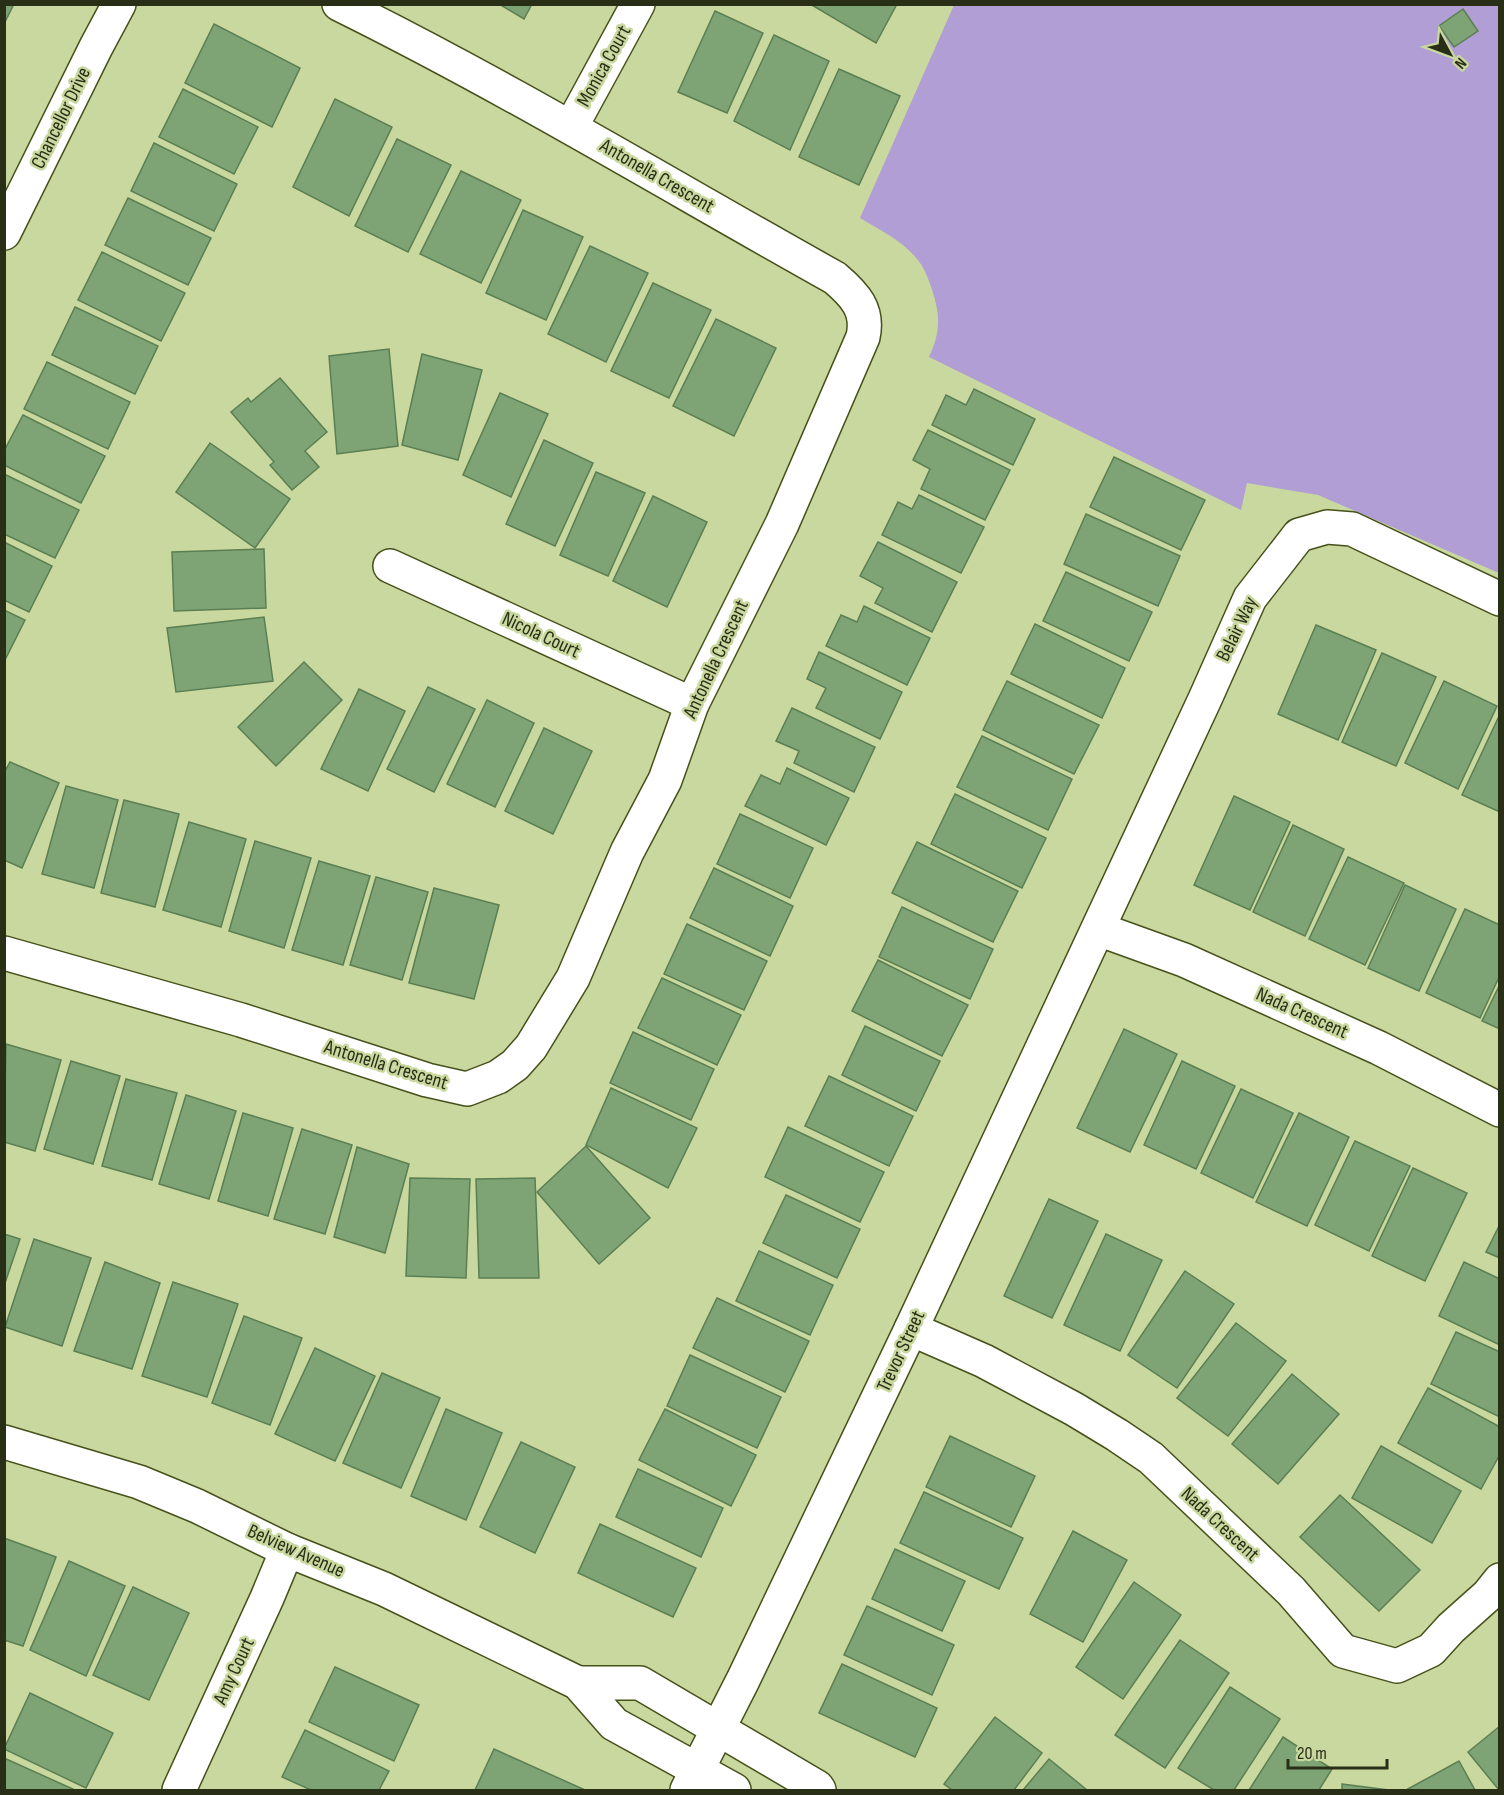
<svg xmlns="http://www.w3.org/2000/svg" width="1504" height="1795" font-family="'Sofia Sans Condensed',sans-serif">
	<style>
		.green { fill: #b09ed4 }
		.building { fill: #7ea374; stroke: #5b7f52; stroke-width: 1.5 }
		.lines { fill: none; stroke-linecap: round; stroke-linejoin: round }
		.street-casing { stroke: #46511a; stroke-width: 36 }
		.secondary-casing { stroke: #46511a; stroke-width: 36 }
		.street { stroke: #fff; stroke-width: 33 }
		.secondary { stroke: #fff; stroke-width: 33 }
		.labels { text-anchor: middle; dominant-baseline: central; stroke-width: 5; stroke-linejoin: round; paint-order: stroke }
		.street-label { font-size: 20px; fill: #292e17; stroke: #c9d89e }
	</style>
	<rect width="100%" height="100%" fill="#c9d89e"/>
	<!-- green -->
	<path class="green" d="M954,5H1499V573L1318,495L1247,483L1241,510L929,357C942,329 940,312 930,284C927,275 923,266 917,259C903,241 880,230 860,218Z"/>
	<!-- building -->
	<g class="building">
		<polygon points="4,4 13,6 4,24"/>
		<polygon points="499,4 532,4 524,19"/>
		<polygon points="810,4 897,4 876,43"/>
		<polygon points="1463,9 1478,31 1454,47 1439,26"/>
		<polygon points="715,11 763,33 727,113 678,92"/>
		<polygon points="214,24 300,68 272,127 185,83"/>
		<polygon points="774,35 829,61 790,150 734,121"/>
		<polygon points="839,69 900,96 859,185 799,157"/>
		<polygon points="183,89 258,127 234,174 159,137"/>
		<polygon points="335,99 392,127 349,216 293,187"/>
		<polygon points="397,139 451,165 408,252 355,226"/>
		<polygon points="154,143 237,184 214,231 131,191"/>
		<polygon points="461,171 521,200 481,283 420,254"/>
		<polygon points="128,198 211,238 188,285 105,245"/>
		<polygon points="523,210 583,237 546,320 486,293"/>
		<polygon points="590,246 648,273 606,362 548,334"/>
		<polygon points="102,252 185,293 161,341 78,300"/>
		<polygon points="653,283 711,310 669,398 611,371"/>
		<polygon points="75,307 158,346 135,394 52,355"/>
		<polygon points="716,319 776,348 734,436 673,406"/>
		<polygon points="389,349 398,446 337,454 329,356"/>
		<polygon points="422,354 482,370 458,460 402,445"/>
		<polygon points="47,362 130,402 108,449 24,409"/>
		<polygon points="280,378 327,432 305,451 319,467 292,490 270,465 274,462 231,412 248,398 251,402"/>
		<polygon points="974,389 1035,419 1013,465 932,425 946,395 966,405"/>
		<polygon points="500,393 548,414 511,497 463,475"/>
		<polygon points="23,415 105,456 81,503 4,465 4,451"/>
		<polygon points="928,430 1010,470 985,520 921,489 930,469 913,460"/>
		<polygon points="544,440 593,463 555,546 506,524"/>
		<polygon points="210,443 290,499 255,548 176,492"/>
		<polygon points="1114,457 1205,500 1181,550 1090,507"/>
		<polygon points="596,472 645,493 608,576 560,555"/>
		<polygon points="4,474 79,510 55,558 4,534"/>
		<polygon points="919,495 984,527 961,573 882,535 898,502 912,509"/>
		<polygon points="653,496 707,522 667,607 613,581"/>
		<polygon points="1086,514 1180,556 1158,606 1064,564"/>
		<polygon points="4,542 52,566 29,612 4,600"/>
		<polygon points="878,542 957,582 932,632 875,603 883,588 860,576"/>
		<polygon points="264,549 266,608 174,611 172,552"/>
		<polygon points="1066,572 1152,612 1129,661 1043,621"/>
		<polygon points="864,606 930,638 907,685 826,646 841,615 857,622"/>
		<polygon points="4,610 25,620 4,662"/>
		<polygon points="264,617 273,681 176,692 167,628"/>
		<polygon points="1035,624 1125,668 1102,718 1011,674"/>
		<polygon points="1316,625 1376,650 1338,740 1278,714"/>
		<polygon points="819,652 902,692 880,739 816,708 826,688 807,679"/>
		<polygon points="1382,653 1436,677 1396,766 1342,742"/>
		<polygon points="304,662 342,700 276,766 238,727"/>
		<polygon points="1007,681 1099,725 1074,774 983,730"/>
		<polygon points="1444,681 1497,706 1458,789 1405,763"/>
		<polygon points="428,687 475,709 434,792 387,769"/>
		<polygon points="359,689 405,711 368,791 321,769"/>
		<polygon points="487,700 534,723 495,807 447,784"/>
		<polygon points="792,708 875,747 854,792 794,763 799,751 776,741"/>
		<polygon points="1500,714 1500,812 1462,795"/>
		<polygon points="544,728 592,751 553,834 505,811"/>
		<polygon points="982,736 1072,779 1048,830 957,787"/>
		<polygon points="10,762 59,783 22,868 4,860 4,773"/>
		<polygon points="787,768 849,798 826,845 745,806 761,775 780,784"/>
		<polygon points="66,786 118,800 94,888 42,874"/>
		<polygon points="955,794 1046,838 1022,888 931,844"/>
		<polygon points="1234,796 1290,822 1250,910 1194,885"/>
		<polygon points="124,800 179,814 155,907 101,893"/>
		<polygon points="740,814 813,848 790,898 717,864"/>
		<polygon points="189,822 246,839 221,927 163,910"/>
		<polygon points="1293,825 1344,849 1305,936 1253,912"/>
		<polygon points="255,841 311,858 284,948 229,931"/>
		<polygon points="917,842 1018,891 993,942 892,893"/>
		<polygon points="1348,857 1404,883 1365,965 1309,939"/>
		<polygon points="319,861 370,876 343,965 292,950"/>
		<polygon points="714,868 793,906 770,956 690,918"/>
		<polygon points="376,877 428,892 402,980 350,965"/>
		<polygon points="1405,885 1456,909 1419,991 1368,968"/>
		<polygon points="434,888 499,905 474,999 409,983"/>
		<polygon points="902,907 993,949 970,999 879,957"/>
		<polygon points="1465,909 1500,925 1500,975 1480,1018 1426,993"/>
		<polygon points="687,924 767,961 744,1010 664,974"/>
		<polygon points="878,960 968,1005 942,1056 852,1011"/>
		<polygon points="662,978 741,1015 717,1065 638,1028"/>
		<polygon points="1500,984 1500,1029 1482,1021"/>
		<polygon points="865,1026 940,1061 916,1111 842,1075"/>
		<polygon points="1124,1029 1177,1054 1130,1152 1077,1128"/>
		<polygon points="633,1032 714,1069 691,1120 610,1083"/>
		<polygon points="6,1044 61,1060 35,1151 4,1142"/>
		<polygon points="71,1061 120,1076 93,1164 44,1149"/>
		<polygon points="1182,1061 1235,1086 1196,1169 1144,1145"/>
		<polygon points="829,1076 913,1116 889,1166 805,1126"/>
		<polygon points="126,1079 177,1093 152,1180 102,1166"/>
		<polygon points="611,1088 697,1128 668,1188 586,1145"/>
		<polygon points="1241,1089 1293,1113 1253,1198 1201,1173"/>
		<polygon points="186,1095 236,1111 209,1199 159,1184"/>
		<polygon points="243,1113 293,1128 268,1216 218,1201"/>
		<polygon points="1299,1113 1349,1137 1307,1226 1256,1202"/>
		<polygon points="788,1127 884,1172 860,1222 765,1177"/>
		<polygon points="302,1129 352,1145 325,1234 274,1219"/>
		<polygon points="1355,1141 1410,1166 1369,1251 1315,1225"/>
		<polygon points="586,1146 650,1218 599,1264 537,1192"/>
		<polygon points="357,1147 409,1164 385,1253 334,1237"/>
		<polygon points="1413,1168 1467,1193 1425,1281 1372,1256"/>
		<polygon points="410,1178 470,1179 466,1278 406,1276"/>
		<polygon points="535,1178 539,1278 479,1278 476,1179"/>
		<polygon points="786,1195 860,1229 837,1278 763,1243"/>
		<polygon points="1049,1199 1098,1221 1052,1318 1004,1296"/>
		<polygon points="1500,1224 1500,1258 1486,1252"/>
		<polygon points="4,1234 20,1239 4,1286"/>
		<polygon points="1106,1234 1162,1260 1120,1351 1064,1325"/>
		<polygon points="34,1239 91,1258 62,1346 5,1327"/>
		<polygon points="759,1251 833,1285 810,1335 736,1301"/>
		<polygon points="105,1262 160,1283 132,1369 74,1351"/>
		<polygon points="1464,1262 1500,1279 1500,1345 1439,1316"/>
		<polygon points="1185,1271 1234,1304 1177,1388 1128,1355"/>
		<polygon points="173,1282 238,1304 207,1397 142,1376"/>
		<polygon points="717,1298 809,1341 785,1392 693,1348"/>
		<polygon points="244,1316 302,1338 270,1425 212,1403"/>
		<polygon points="1236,1323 1286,1361 1228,1436 1177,1398"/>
		<polygon points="1456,1332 1500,1352 1500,1417 1431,1384"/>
		<polygon points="315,1348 375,1376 335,1461 275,1434"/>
		<polygon points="690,1355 781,1397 757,1448 667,1406"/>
		<polygon points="382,1373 440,1398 401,1488 343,1463"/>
		<polygon points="1292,1374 1339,1414 1278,1484 1232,1444"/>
		<polygon points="1428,1388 1500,1427 1500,1454 1481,1489 1398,1443"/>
		<polygon points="446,1409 502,1433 466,1520 411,1496"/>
		<polygon points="665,1409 756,1455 731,1506 639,1460"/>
		<polygon points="950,1436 1035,1476 1011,1527 926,1487"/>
		<polygon points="521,1442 575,1467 535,1553 480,1527"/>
		<polygon points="1381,1446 1461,1491 1432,1543 1352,1498"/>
		<polygon points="638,1469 723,1508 701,1557 616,1517"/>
		<polygon points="924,1492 1023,1538 999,1589 900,1543"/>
		<polygon points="1340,1495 1420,1570 1379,1611 1300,1537"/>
		<polygon points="600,1524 696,1568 673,1617 578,1573"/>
		<polygon points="1073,1531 1127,1560 1083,1642 1030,1614"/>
		<polygon points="4,1538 56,1557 23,1646 4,1640"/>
		<polygon points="895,1549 965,1581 942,1631 872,1599"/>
		<polygon points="69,1561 125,1586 86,1676 30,1650"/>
		<polygon points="1134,1582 1181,1615 1123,1699 1076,1667"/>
		<polygon points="133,1587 189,1613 149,1700 93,1675"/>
		<polygon points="867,1606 954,1645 932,1695 844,1655"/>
		<polygon points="1180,1640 1229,1673 1165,1768 1115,1735"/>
		<polygon points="842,1664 937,1708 915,1757 819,1713"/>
		<polygon points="335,1667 419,1705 394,1761 309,1722"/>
		<polygon points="1230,1687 1280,1719 1234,1790 1214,1790 1178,1768"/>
		<polygon points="30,1693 113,1733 86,1788 4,1749"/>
		<polygon points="995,1717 1042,1753 1014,1790 952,1790 944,1784"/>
		<polygon points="1500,1726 1500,1790 1499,1790 1468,1752"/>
		<polygon points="305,1730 389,1771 379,1790 311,1790 282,1777"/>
		<polygon points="1283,1737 1332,1769 1319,1790 1249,1790"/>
		<polygon points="494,1749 585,1790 475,1790"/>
		<polygon points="4,1758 75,1790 4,1790"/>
		<polygon points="1049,1759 1087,1790 1023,1790"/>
		<polygon points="1459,1761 1475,1790 1406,1790"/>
		<polygon points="1342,1784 1389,1790 1342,1790"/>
	</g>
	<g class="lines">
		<!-- street casing -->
		<g class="street-casing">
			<g id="street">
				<polyline points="571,127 638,4"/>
				<polyline points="390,566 692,704"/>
				<polyline points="1098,929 1184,960 1379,1048 1500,1110"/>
				<path d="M4,953L241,1020L427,1080L467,1089L498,1077L515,1065L531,1047L573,978L627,852L665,780L692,704L782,524L863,337C869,310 855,295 835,278C670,186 509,88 339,4"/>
				<polyline points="911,1329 984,1361 1074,1409 1117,1435 1151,1458 1291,1591 1343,1651 1397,1666 1431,1650 1451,1628 1488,1595 1500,1580"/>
				<polyline points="179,1790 267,1598 287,1550"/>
				<polyline points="687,1790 743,1680 911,1329 1205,699 1250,598 1299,535 1327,527 1352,529 1500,599"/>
			</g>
		</g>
		<!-- secondary casing -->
		<g class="secondary-casing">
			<g id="secondary">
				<polyline points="4,233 96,47 119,4"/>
				<polyline points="4,1442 139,1482 197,1506 287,1550 384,1589 578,1683 614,1724 734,1790"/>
				<polyline points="578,1683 640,1683 817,1787 819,1790"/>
			</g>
		</g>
		<!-- street -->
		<use href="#street" class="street"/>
		<!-- secondary -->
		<use href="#secondary" class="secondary"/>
	</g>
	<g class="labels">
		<!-- street labels -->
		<g class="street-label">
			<text transform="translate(604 66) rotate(-61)">Monica Court</text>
			<text transform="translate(61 118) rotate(-64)">Chancellor Drive</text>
			<text transform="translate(657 176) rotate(30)">Antonella Crescent</text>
			<text transform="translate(1237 629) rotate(-64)">Belair Way</text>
			<text transform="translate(541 635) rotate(25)">Nicola Court</text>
			<text transform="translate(716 659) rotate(-65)">Antonella Crescent</text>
			<text transform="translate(1302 1013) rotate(24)">Nada Crescent</text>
			<text transform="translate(386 1065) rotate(17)">Antonella Crescent</text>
			<text transform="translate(901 1351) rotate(-65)">Trevor Street</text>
			<text transform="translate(1220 1524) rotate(43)">Nada Crescent</text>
			<text transform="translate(296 1551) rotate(24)">Belview Avenue</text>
			<text transform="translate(234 1671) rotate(-65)">Amy Court</text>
		</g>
	</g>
	<!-- border -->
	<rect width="1504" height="1795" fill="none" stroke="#292e17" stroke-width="12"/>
	<!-- north arrow -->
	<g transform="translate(1450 54) rotate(131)" stroke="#c9d89e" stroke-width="4.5" paint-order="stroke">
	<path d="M0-4.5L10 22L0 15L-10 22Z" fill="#292e17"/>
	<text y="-9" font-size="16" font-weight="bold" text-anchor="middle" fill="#292e17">N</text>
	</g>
	<!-- scale -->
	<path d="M1288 1759v9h99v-9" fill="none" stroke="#292e17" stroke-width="3"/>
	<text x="1297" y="1759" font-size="18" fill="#292e17" stroke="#c9d89e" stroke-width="4.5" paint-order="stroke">20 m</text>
</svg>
